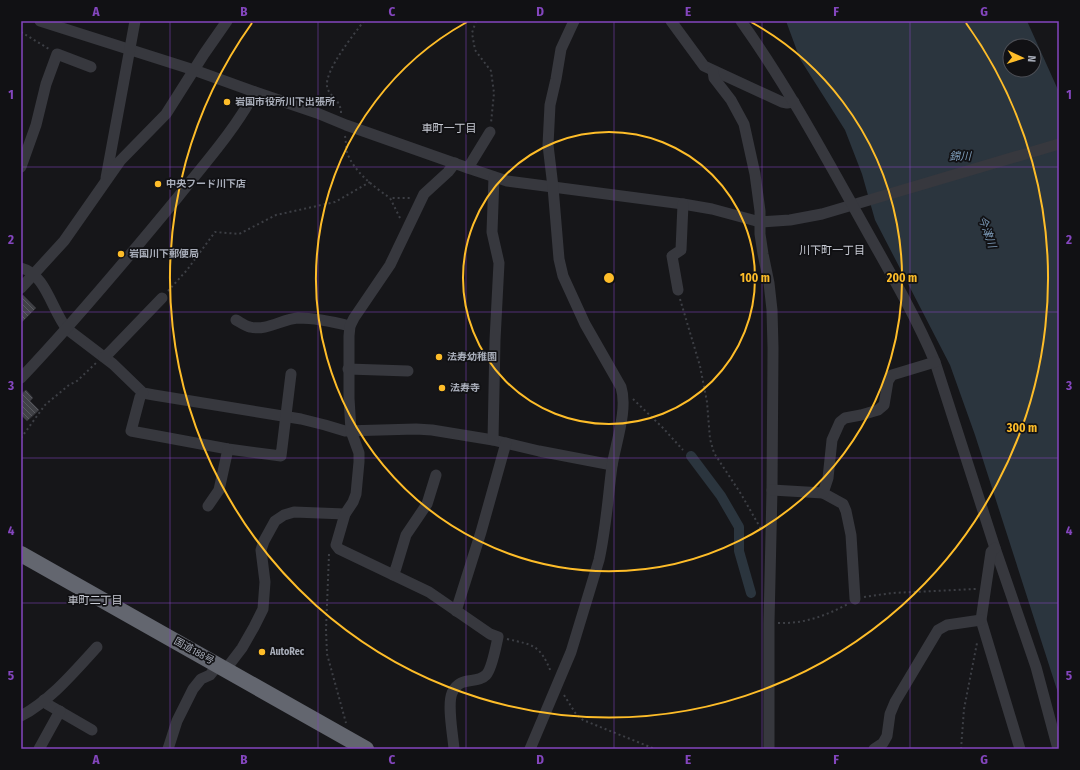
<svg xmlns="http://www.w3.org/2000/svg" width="1080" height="770" font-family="'Fira Sans Condensed','Noto Sans JP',sans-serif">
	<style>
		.water { fill: #2b353e; fill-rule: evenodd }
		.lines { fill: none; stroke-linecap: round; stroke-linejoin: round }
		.canal { stroke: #2b353e; stroke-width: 10 }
		.building { fill: url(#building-back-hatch); stroke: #303035 }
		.path { stroke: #3d3f45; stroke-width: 2; stroke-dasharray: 2 3; stroke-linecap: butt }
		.minor { stroke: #37383e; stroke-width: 11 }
		.highway { stroke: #63666f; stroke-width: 16 }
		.grid { fill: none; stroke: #8446be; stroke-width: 1; stroke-opacity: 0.55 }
		.ring { fill: none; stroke: #febd29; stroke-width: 2 }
		.poi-dot { fill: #febd29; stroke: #111114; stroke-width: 1.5 }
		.labels { text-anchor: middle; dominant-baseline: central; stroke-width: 3.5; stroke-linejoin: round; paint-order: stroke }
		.poi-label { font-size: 10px; font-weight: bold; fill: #a8adb9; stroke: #111114; text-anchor: start }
		.street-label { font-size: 10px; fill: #a8adb9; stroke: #111114 }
		.neighbourhood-label { font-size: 11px; fill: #c9ccd5; stroke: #111114 }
		.water-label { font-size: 11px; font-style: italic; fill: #7c9ab7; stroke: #111114 }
		.centre { fill: #febd29; stroke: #111114; stroke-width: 2 }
		.ring-label { font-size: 12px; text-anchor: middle; font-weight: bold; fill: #febd29; stroke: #111114; stroke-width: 3.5; stroke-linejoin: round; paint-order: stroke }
		.neatline { fill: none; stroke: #8446be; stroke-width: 1.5 }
		.grid-label { font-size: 13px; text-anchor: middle; font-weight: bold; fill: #8446be }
	</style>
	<defs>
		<pattern id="building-back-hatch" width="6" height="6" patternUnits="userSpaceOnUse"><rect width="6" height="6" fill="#404146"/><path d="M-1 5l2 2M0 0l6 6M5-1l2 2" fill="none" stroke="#595a5f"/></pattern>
	</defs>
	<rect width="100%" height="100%" fill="#161619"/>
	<!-- water -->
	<path class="water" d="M786,21H1027L1059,92V696L975,435L950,365L875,220L862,174L845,130L800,59ZM1010,46H1034V70H1010Z"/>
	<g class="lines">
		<!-- canal -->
		<polyline class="canal" points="691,456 721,496 739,527 739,551 751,593"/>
	</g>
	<!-- building -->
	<g class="building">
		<polygon points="23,295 36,308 21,323 21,297"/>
		<polygon points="26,390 33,398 30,401 39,410 27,421 21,415 21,394"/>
	</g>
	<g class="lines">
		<!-- path -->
		<g class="path">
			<polyline points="476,21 472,33 475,50 491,71 494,93 491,123"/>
			<polyline points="21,32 49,49"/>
			<path d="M341,113C341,99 328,96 327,86C325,70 354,34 364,21"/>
			<path d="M345,136C346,141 346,147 347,152C353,171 374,187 390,198"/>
			<polyline points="400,218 390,198 411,198"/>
			<polyline points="168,291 187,270 215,232 239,234 276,215 335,202 370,182"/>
			<polyline points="680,299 700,366 707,402 710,439 714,453 741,494 761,529"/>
			<polyline points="633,399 663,428 683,450"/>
			<polyline points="21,438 45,405 69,385 77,381 96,363"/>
			<polyline points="329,554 326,630 327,654 346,723"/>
			<polyline points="864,597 892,593 976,589"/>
			<path d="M778,623C804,624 825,616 848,604"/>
			<path d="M507,639C534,645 540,645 551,672"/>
			<polyline points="564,695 576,714 583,720 655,749"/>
			<polyline points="961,749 964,709 977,643"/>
		</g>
		<!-- minor -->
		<g class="minor">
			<polyline points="40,21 194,70 255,92 317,113 346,125 468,168 507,181 683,204 712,209 760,222 790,220 822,214 1059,144"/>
			<polyline points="671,21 704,66 782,102 787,103 794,102"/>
			<path d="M741,21C783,80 818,143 853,206C881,257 912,308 935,362L995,548L1036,667L1058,749"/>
			<polyline points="713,71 714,78 731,100 744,124 755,174 760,211 760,234 763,254 769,283 772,310 773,348 772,490 769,623 769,749"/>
			<polyline points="21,167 36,125 46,84 57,54 91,67"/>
			<polyline points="468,168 490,132"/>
			<polyline points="106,178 135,21"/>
			<path d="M21,268C46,274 52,311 67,329L113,364L143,393L154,395L301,419L325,425L345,431L416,429L432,430L493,440L539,451L612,465"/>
			<polyline points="21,288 64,241 120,161 166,114 204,54 227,21"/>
			<polyline points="678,290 672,256 681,250 683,204"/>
			<path d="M236,320C240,322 245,326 250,327C267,331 282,319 298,318C316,318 334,322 350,326"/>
			<polyline points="104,357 108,354 162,298"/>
			<polyline points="348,369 408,371"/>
			<path d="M21,378C76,320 127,259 178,197C205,163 234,131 255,92"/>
			<polyline points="143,393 140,397 131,431 228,449 281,456 291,374"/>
			<polyline points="493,440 495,340 499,263 492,232 494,177"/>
			<polyline points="772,490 823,493 843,504 846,511 851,535 855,599"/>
			<polyline points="823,493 828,478 832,440 840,422 845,418 861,415 878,410 884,405 888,381 892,375 935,362"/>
			<polyline points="208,506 219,490 228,449"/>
			<polyline points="995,548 991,552 981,620 1020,749"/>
			<polyline points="393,575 396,568 406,535 427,504 436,475"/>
			<polyline points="456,611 481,532 506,443"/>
			<polyline points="226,669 242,648 254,627 263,609 265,582 261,550 264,541 275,521 284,515 294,512 345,514"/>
			<polyline points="44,700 47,704 92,730"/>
			<path d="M21,716C51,700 74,672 97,647"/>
			<polyline points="39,749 60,711"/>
			<polyline points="168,749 177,721 193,689 201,679 210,675 218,665"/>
			<path d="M454,749C453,735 447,705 452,693C460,675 476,685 486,675C492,669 496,646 498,637L490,634L429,592L339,549L336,545L345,514L353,502L356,494L359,462V453L351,431L349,398V336L350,326L354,318L390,265L424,194L448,172L455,163"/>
			<path d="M530,749L571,652L599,560C606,529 608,497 612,466C616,442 628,409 621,387L585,324L563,276L559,259L553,187L548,145L550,105L556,79L561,49L574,21"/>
			<polyline points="874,749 883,743 887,736 890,714 895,702 938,630 947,625 981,620"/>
		</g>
		<!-- highway -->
		<polyline class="highway" points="21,554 366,749"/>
	</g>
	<!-- grid -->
	<path class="grid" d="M170,21V749M318,21V749M466,21V749M614,21V749M762,21V749M910,21V749M21,167H1059M21,312H1059M21,458H1059M21,603H1059"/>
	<!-- distance rings -->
	<g class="ring">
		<circle cx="609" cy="278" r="146"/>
		<path d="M751 22A293 293 0 1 1 467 22"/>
		<path d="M966 23A439 439 0 1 1 252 23"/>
	</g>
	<!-- markers -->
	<g class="poi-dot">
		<circle cx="227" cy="102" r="4"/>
		<circle cx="158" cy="184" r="4"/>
		<circle cx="121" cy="254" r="4"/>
		<circle cx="439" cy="357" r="4"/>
		<circle cx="442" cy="388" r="4"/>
		<circle cx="262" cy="652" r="4"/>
	</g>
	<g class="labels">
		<!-- poi labels -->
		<g class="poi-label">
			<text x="235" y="102">岩国市役所川下出張所</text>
			<text x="166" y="184">中央フード川下店</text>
			<text x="129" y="254">岩国川下郵便局</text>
			<text x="447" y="357">法寿幼稚園</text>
			<text x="450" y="388">法寿寺</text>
			<text x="270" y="652">AutoRec</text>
		</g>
		<!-- street labels -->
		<g class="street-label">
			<text transform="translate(194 651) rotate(29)">国道188号</text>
		</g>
		<!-- neighbourhood labels -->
		<g class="neighbourhood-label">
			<text x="449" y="128">車町一丁目</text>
			<text x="832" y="250">川下町一丁目</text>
			<text x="95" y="600">車町二丁目</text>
		</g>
		<!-- water labels -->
		<g class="water-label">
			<text x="960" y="156">錦川</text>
			<text transform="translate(987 232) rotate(71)">今津川</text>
		</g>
	</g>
	<circle cx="609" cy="278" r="6" class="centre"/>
	<g class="ring-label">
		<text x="755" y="282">100 m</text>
		<text x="902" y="282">200 m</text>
		<text x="1022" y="432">300 m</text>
	</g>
	<!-- border -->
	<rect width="1080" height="770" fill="none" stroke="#111114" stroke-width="44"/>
	<!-- north arrow -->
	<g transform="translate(1022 58) rotate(94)"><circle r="19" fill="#111114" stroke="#4d4f56"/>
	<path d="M0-3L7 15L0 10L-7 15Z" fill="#febd29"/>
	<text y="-6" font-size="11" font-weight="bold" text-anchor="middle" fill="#a8adb9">N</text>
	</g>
	<rect x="22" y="22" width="1036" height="726" class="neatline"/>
	<g class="grid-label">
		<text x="96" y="16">A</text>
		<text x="244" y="16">B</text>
		<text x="392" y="16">C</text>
		<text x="540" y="16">D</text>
		<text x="688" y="16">E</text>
		<text x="836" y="16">F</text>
		<text x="984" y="16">G</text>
		<text x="11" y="99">1</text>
		<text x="1069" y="99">1</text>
		<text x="11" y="244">2</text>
		<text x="1069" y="244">2</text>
		<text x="11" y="390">3</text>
		<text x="1069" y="390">3</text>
		<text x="11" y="535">4</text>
		<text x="1069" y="535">4</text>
		<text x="11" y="680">5</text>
		<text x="1069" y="680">5</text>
		<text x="96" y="764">A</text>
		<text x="244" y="764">B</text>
		<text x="392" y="764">C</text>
		<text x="540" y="764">D</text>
		<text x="688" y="764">E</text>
		<text x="836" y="764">F</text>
		<text x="984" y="764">G</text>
	</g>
</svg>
